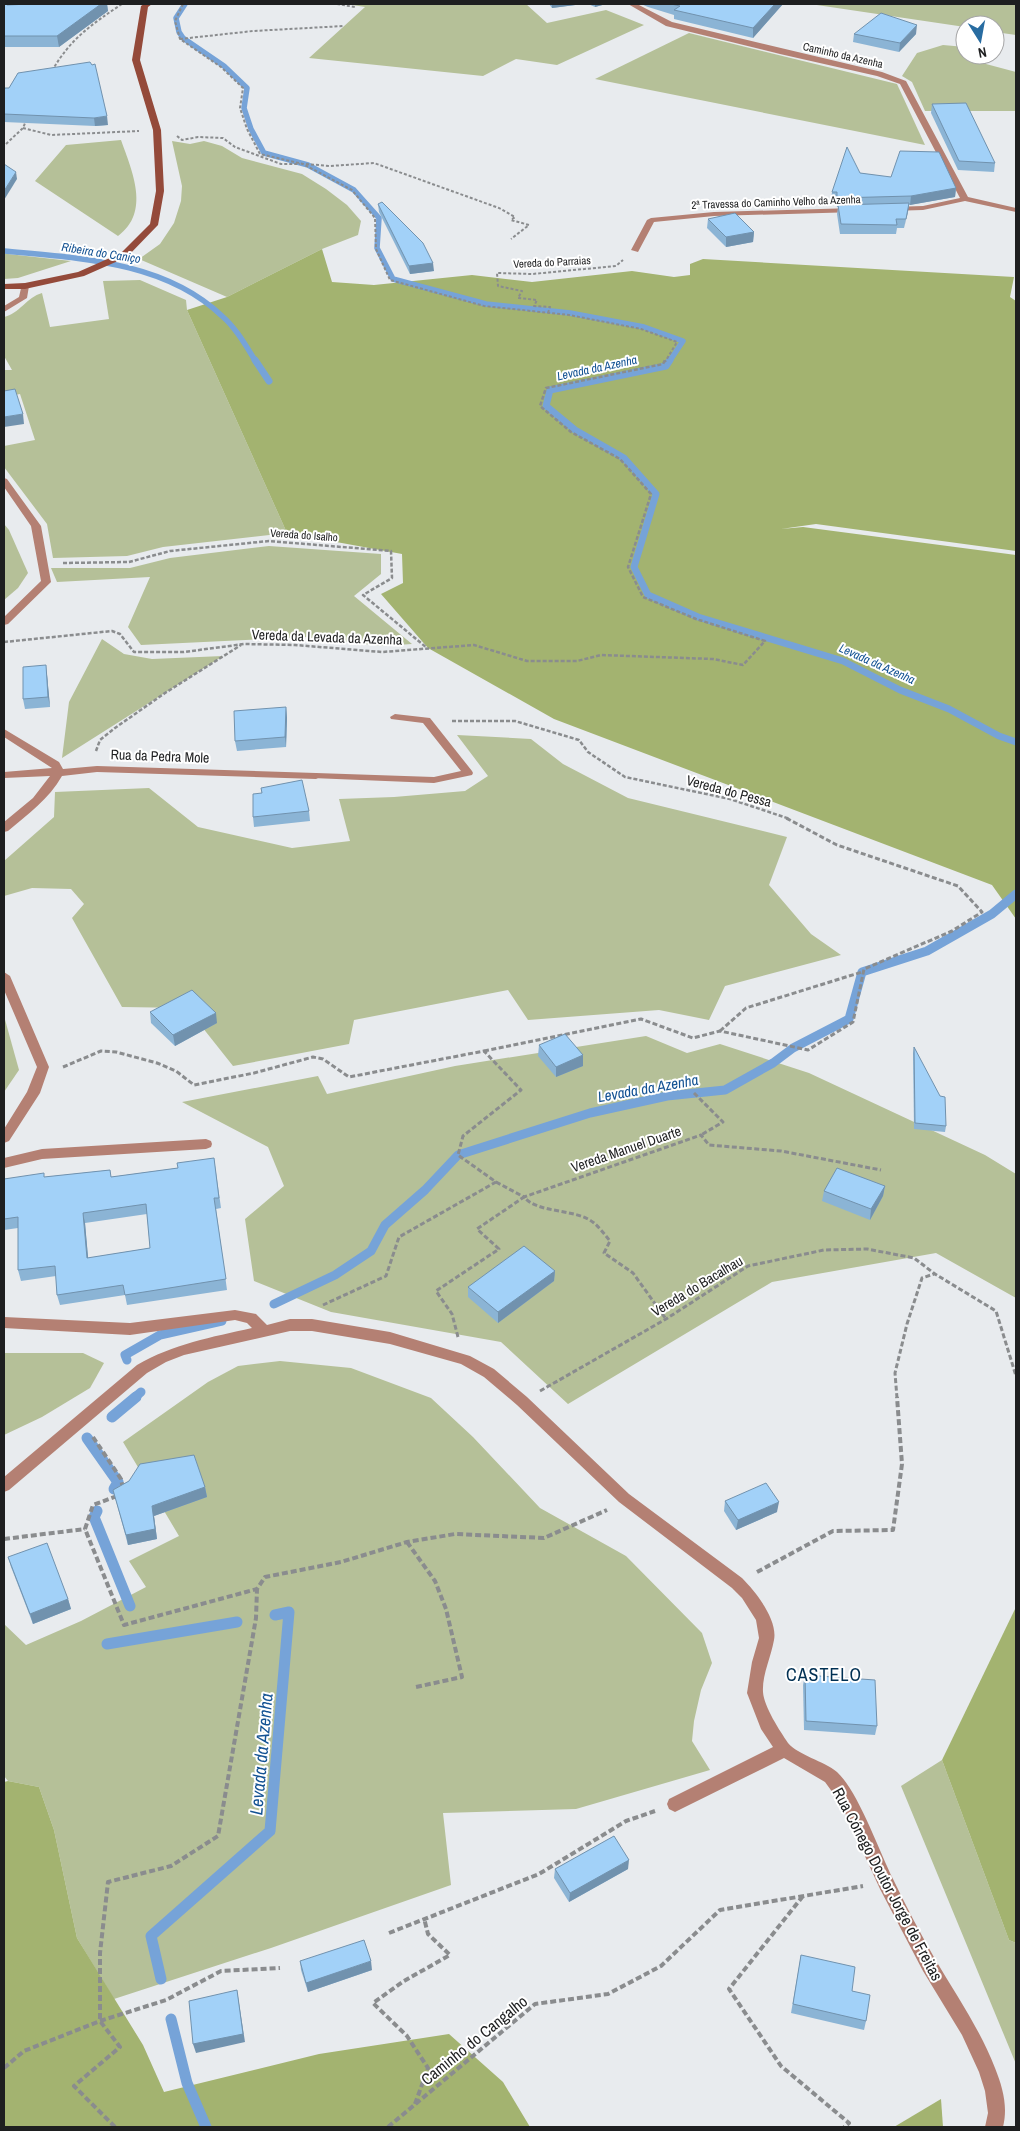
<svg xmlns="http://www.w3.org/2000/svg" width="1020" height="2131" font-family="'Archivo Narrow',sans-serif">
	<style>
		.green { fill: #b5c098 }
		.forest { fill: #a3b370 }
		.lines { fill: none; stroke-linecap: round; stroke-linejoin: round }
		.stream-far3 { stroke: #76a3d8; stroke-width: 5.5 }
		.stream-far2 { stroke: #76a3d8; stroke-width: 7 }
		.stream-far1 { stroke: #76a3d8; stroke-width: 9 }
		.stream { stroke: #76a3d8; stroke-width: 11 }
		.path-far3 { stroke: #8a8c8e; stroke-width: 2; stroke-dasharray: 3 2; stroke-linecap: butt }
		.path-far2 { stroke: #8a8c8e; stroke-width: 2.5; stroke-dasharray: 4 2; stroke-linecap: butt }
		.path-far1 { stroke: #8a8c8e; stroke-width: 3; stroke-dasharray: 5 2.5; stroke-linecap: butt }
		.path { stroke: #8a8c8e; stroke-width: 4; stroke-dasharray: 6 3; stroke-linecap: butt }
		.service { fill: #b48073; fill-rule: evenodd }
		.minor { fill: #b48073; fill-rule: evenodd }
		.secondary { fill: #944a3a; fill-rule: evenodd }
		.wall { fill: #8bb4d5; fill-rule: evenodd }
		.shaded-wall { fill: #7192ae }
		.building { fill: #a2d1f8; stroke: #7192ae; fill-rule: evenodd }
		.labels { text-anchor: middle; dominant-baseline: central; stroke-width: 4; stroke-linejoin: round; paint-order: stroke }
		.far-street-label { font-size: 11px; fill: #1e1f20; stroke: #fff }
		.far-water-label { font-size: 12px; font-style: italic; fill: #135293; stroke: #fff }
		.street-label { font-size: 14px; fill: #1e1f20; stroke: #fff }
		.water-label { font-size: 15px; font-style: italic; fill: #135293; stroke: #fff }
		.near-street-label { font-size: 16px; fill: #1e1f20; stroke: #fff }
		.near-neighbourhood-label { font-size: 18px; letter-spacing: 1px; fill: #003053; stroke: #fff }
		.near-water-label { font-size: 18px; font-style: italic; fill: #135293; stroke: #fff }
	</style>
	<rect width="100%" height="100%" fill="#e8ebee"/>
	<!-- green -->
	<g class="green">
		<polygon points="346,4 526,4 547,23 606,10 644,25 557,65 516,59 483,76 309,58 365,7"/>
		<polygon points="810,4 1016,4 1016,35 995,32 995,25 965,25 965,27"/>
		<polygon points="689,33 897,84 925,145 595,79"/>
		<polygon points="943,45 965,47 965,55 984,55 986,64 1016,72 1016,111 925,111 912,82 902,76 917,53"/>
		<path d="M121,140C132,171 151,212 118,236L35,181L66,145Z"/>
		<polygon points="172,141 190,144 204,141 222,146 242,158 302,174 326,189 347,205 361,221 358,235 322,249 227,297 139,259 160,244 174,223 181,201 182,186"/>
		<polygon points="4,253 8,254 71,261 18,278 4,279"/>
		<path d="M140,280L186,300L187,310L287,533L163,547L127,556L53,558L47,524L4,467V446L35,440L20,394L4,397V370H12L4,356V317C19,314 27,297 42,293L50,327L109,319L103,281Z"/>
		<polygon points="4,524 9,530 28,573 18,588 4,600"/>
		<polygon points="269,546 381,554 381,574 354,596 412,644 382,646 305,637 141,645 128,627 150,577 57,582 51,568 130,568 170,558"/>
		<polygon points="102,639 124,654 152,659 223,656 62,758 69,702"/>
		<polygon points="457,735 531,739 563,764 628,798 787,837 769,885 811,934 841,955 725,986 709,1020 659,1010 528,1020 508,990 354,1020 349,1044 233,1066 187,1008 122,1007 72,918 84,904 71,889 32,888 4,896 4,861 54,817 55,792 149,788 198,827 292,848 350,841 339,799 394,797 465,791 488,776"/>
		<polygon points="4,1016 19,1070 4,1092"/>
		<polygon points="646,1036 687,1053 720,1044 809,1073 985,1155 1016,1174 1016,1298 936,1253 772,1282 568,1404 501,1342 331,1312 254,1281 245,1219 284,1186 268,1147 182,1102 318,1076 327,1094 455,1066"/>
		<polygon points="4,1353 83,1353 104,1363 90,1388 42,1417 4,1435"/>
		<polygon points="280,1361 351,1368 431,1398 473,1437 540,1508 626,1556 702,1633 712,1663 701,1690 694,1721 692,1741 710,1770 576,1809 443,1813 451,1885 271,1948 114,1999 77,1938 54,1830 39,1787 8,1781 4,1776 4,1624 26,1645 81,1621 146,1587 129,1561 179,1536 123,1442 208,1382 238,1366"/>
		<polygon points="942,1760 1009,1940 1016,1943 1016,2064 901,1786"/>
	</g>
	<!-- forest -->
	<g class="forest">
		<polygon points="322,249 332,282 374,285 472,275 532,282 632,271 674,277 690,275 690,264 703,259 1014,277 1010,297 1016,301 1016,551 816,524 781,529 803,527 1016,555 1016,919 992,885 554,719 428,648 381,594 403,583 402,554 287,533 187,310 227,297"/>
		<polygon points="1016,1607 1016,1943 1009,1940 942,1760"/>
		<polygon points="8,1781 39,1787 54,1830 77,1938 143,2045 164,2092 319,2054 449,2034 503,2082 530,2127 4,2127 4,1782"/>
		<polygon points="941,2099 943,2127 894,2127"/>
	</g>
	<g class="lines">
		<!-- stream-far3 -->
		<g class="stream-far3">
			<polyline points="185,4 176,18 179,32 183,38 224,66 247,88 244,108 251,129 264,153 308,165 354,190 379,218 377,248 393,279 486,304 570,313 644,327 683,341 669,362"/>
			<path d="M4,251C78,258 165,261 222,316C236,328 246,346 256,362"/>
		</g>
		<!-- stream-far2 -->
		<g class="stream-far2">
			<polyline points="255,360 269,381"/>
			<polyline points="670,360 666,366 550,390 546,406 575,430 624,458 656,494 634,567 648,595 698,617 843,661 900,690 949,709 999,736 1016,742"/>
		</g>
		<!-- stream-far1 -->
		<g class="stream-far1">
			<polyline points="274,1304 335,1275 371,1251 385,1225 425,1190 458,1155 590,1113 667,1096 725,1090 773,1063 793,1048 849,1019 862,972 927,951 992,914 1016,894"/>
			<polyline points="127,1360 125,1355 160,1335 222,1321"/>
			<polyline points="134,1398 141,1392"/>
		</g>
		<!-- stream -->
		<g class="stream">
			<polyline points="112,1417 136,1397"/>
			<polyline points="87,1438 118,1482 114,1489"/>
			<polyline points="97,1511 94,1517 130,1606"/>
			<polyline points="107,1644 237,1622"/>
			<polyline points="161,1979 151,1936 270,1831 289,1612 275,1615"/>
			<polyline points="171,2019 187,2083 206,2127"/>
		</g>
		<!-- path-far3 -->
		<g class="path-far3">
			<polyline points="183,4 175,21 180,39 221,67 243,88 240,108 247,129 260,154 303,164 352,190 375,218 376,249 390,280 484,306 569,315 641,329 677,342 665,362"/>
			<polyline points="337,4 355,7"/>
			<polyline points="180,39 253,31 344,26"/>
			<path d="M52,71C70,39 92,24 122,4"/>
			<polyline points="23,128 51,135 139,131"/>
			<polyline points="177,136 182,140 198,137 223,138 235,147 281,164 300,164"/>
			<polyline points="6,144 23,128 26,121"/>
			<polyline points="306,164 330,166 374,163 499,208 515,217 511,220 529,225 511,239"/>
			<polyline points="548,313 550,307 534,306 537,300 518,298 522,291 498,286 497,273 532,274 616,266 623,260"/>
		</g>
		<!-- path-far2 -->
		<g class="path-far2">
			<polyline points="63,563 129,562 170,551 269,541 391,551 392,578 363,595 427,648"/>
			<polyline points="4,642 112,631 120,634 134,652 184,652 244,644 295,645 382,652 474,645 527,661 577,661 601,655 713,659 743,665 765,641 696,619 643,597 628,567 651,494 620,459 571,432 540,406 546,388 663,364 665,360"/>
			<polyline points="452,721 515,721 579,740 588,752 625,777 730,799 790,819"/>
			<polyline points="96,751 100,740 115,728 165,693 241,645"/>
		</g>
		<!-- path-far1 -->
		<g class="path-far1">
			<polyline points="720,1031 746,1008 862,972"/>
			<polyline points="484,1051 641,1019 693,1038 720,1031 808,1050 853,1022 864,969 952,931 982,912 958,886 837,845 786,818"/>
			<polyline points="63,1067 101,1051 116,1052 157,1063 176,1071 194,1085 254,1073 313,1057 323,1059 349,1077 484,1051 521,1090 463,1136 458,1155 496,1182 399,1237 386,1276 323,1305"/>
			<polyline points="694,1093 723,1122 701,1135"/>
			<polyline points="496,1182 524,1197 701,1135 709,1145 781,1151 881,1170"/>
			<path d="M458,1337L452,1314L436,1291L499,1249L477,1229L524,1197C538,1214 576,1208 594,1223C600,1228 605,1235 610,1241L604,1253L633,1273L666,1319"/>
			<polyline points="540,1391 666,1319 748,1266 824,1250 867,1249 914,1258 935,1274 996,1311 1016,1376"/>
			<polyline points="897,1398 895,1373 907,1324 922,1278 934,1274"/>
		</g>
		<!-- path -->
		<g class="path">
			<polyline points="93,1437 121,1479 123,1489"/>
			<polyline points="117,1496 93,1505 85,1529 124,1625 257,1589 265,1577 341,1562 407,1542 455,1534 544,1538 607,1510"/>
			<polyline points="4,1539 85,1529"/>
			<polyline points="407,1542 435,1581 446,1609 462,1677 416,1687"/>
			<polyline points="757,1572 833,1531 893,1530 902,1464 897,1397"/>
			<polyline points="803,1896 729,1989 781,2066 849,2123 844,2127"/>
			<polyline points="389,1933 539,1874 626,1821 655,1811"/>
			<polyline points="4,2068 24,2051 100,2021 166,2000 221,1971 280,1968"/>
			<polyline points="415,2104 428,2068 407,2036 373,2003 404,1981 450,1955 428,1934 424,1918"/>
			<polyline points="115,2127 74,2086 120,2047 100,2021 100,1953 108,1882 171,1866 218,1836 256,1618 257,1589"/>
			<polyline points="388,2127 535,2004 608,1994 661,1966 720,1910 863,1886"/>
		</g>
		<!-- service -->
		<polygon class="service" points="395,714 430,718 472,771 473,773 472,775 434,783 312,778 310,776 316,773 434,777 461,771 423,723 391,719 390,717"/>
		<!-- minor -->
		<g class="minor">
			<polygon points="628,4 637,4 672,22 882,72 906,81 968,197 1016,208 1016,212 965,201 923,210 889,211 888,209 892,207 923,206 960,198 900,84 877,76 780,54 666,26"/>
			<polygon points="854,208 858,210 857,212 714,216 654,222 638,252 631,250 647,220 651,218 714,212"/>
			<polygon points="22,284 29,286 27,298 4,312 4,306 19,297"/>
			<polygon points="4,478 7,479 41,526 51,582 8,624 4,625 4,617 41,581 31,526 4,487"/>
			<path d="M4,729L59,762L63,769L97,766L316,773L322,776L316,779L97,772L62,776C49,799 28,814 8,831L4,832V822L33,798L50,776L4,778V772L52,768L4,737Z"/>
			<polygon points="4,972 10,976 49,1067 40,1093 9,1141 4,1143 4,1129 27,1092 37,1067 4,990"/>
			<polygon points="206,1139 211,1141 212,1144 211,1147 206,1149 42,1159 4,1168 4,1158 42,1149"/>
			<path d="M235,1310L256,1314L267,1325L290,1319H312L390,1332L470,1356L494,1369L527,1397L629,1494L742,1578C756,1592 778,1620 774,1640C771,1657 762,1675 763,1692C764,1707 780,1731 788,1743C798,1755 824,1761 837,1772C858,1791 879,1851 893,1879C906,1906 920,1933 935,1959C956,1995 980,2029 995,2068C1003,2088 1008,2107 1003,2127H985L988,2113L985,2091L979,2072L962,2035L923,1971L880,1889L841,1804L825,1782L784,1758L681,1809L675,1812L669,1809L667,1804L669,1799L773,1747L761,1729L747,1693L752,1662L759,1638L756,1620L742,1598L732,1588L619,1502L517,1405L484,1377L461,1364L390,1344L312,1331H290L184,1355L166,1362L147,1373L9,1490L4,1492V1477L137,1365C173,1344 212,1337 252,1328L247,1323L235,1320L130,1335L4,1328V1317L130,1323Z"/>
		</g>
		<!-- secondary -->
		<polygon class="secondary" points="144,4 152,4 148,7 140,60 161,130 164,191 158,225 127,257 84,276 25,289 4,289 4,284 25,283 78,272 121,253 150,224 156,191 153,130 132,60 141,6"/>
	</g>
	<!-- wall -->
	<g class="wall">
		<polygon points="4,4 16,4 15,5 30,4 107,4 108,11 59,47 4,47"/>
		<polygon points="549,4 583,4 552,8"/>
		<polygon points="588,4 606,4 595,7"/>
		<polygon points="641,4 783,4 753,38 674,19 674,15 648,7"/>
		<polygon points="854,34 916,34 899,52 853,42"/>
		<polygon points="18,73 108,125 95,126 4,122 4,90 9,88"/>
		<polygon points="932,104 995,163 994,172 958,170 931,113"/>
		<polygon points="860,173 956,188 955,197 909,205 904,228 897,228 896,234 840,234 837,214 838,207 837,207 836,200 831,200 832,192"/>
		<polygon points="378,204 434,271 410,274 379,212"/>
		<polygon points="708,219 754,232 753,242 726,247 707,228"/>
		<polygon points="47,675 50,707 25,709 23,699"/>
		<polygon points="286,707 287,718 286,747 237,751 235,741"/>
		<polygon points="261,788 309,811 310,821 254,827 253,817 262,794"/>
		<polygon points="150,1012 217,1023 175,1046 151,1023"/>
		<polygon points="539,1045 583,1066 556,1077 538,1056"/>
		<polygon points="914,1047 946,1126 945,1132 914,1129 913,1053"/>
		<path d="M214,1158L221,1208L216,1209L227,1290L127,1305L125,1295L60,1305L57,1295L56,1276L21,1281L18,1270V1228L4,1230V1179L45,1177L110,1170L111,1177L178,1168ZM147,1214L150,1248L88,1258L85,1223Z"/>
		<polygon points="885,1186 883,1196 870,1220 822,1201 824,1191"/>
		<polygon points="555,1271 554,1281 498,1323 468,1297 468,1287"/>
		<polygon points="129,1481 205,1487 207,1497 154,1516 157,1539 128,1545 113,1490"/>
		<polygon points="725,1501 777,1512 736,1530 724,1511"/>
		<polygon points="8,1557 68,1599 71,1609 33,1624 11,1567"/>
		<polygon points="805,1675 877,1726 875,1735 804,1730 803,1685"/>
		<polygon points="555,1869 628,1869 569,1902 554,1878"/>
		<polygon points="801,1955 852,1991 866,2021 864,2030 791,2013"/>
		<polygon points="300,1961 372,1970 308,1992 301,1970"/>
	</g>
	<!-- shaded-wall -->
	<g class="shaded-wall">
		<polygon points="101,4 107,4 108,11 59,47 57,36"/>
		<polygon points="552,4 583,4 552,8"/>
		<polygon points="595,4 606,4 595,7"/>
		<polygon points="775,4 783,4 753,38 753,28"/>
		<polygon points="917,25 916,34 899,52 900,43"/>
		<polygon points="107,116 108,125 95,126 94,118"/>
		<polygon points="16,172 17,179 4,200 4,191"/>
		<polygon points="956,188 955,197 910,205 911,196"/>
		<polygon points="909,203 908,212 904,228 906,219"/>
		<polygon points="754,232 753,242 726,247 726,237"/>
		<polygon points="433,263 434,271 410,274 409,266"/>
		<polygon points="23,414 24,424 4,427 4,417"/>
		<polygon points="46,665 47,675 50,707 48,697"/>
		<polygon points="286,707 287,718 286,747 285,737"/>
		<polygon points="216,1013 217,1023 175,1046 173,1035"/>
		<polygon points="583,1055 583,1066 556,1077 556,1067"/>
		<polygon points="885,1186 883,1196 870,1220 871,1209"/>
		<polygon points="83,1213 85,1223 89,1268 87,1258"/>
		<polygon points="555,1271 554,1281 498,1323 498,1312"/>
		<polygon points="205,1487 207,1497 154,1516 157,1539 128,1545 126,1535 152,1506"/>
		<polygon points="779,1502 777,1512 736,1530 738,1520"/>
		<polygon points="68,1599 71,1609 33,1624 30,1614"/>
		<polygon points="629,1860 628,1869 569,1902 570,1893"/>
		<polygon points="371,1961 372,1970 308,1992 306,1983"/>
		<polygon points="237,1990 245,2042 196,2053 193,2044"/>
	</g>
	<!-- building -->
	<g class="building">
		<polygon points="4,4 8,4 7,5 30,4 101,4 57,36 4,36"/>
		<polygon points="671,4 775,4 753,28 674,10 680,6"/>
		<polygon points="881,13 917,25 900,43 854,34"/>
		<polygon points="90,62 92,65 95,64 107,116 94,118 4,114 4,90 5,88 9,88 18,73"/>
		<polygon points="966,103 995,163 959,161 932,104"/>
		<polygon points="847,147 860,173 891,177 900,151 939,152 956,188 911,196 837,198 837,192 832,192"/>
		<polygon points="4,164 16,172 4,191"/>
		<polygon points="382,202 423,243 433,263 409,266 378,204"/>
		<polygon points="909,203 906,219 896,219 897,225 841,224 838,205"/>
		<polygon points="735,213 754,232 726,237 708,219"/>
		<polygon points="15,389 23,414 4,417 4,391"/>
		<polygon points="46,665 48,697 23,699 23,667"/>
		<polygon points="286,707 285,737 235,741 234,711"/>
		<polygon points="302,780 309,811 253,817 253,794 262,793 261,788"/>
		<polygon points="192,990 216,1013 173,1035 150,1012"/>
		<polygon points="565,1034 583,1055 556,1067 539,1045"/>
		<polygon points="914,1047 940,1096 945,1097 946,1126 915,1123"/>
		<path d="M214,1158L219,1198H214L226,1279L125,1295L123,1285L57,1295L55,1266L18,1270V1217L4,1219V1179L44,1173V1177L110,1170L111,1177L178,1168L177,1163ZM146,1204L150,1248L87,1258L83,1213Z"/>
		<polygon points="837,1168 885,1186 871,1209 824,1191"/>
		<polygon points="524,1246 555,1271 498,1312 468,1287"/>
		<polygon points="194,1455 205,1487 152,1506 155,1529 126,1535 113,1490 129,1481 140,1464"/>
		<polygon points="766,1483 779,1502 738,1520 725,1501"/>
		<polygon points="47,1543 68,1599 30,1614 8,1557"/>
		<polygon points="805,1675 875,1680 877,1726 806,1721"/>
		<polygon points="614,1836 629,1860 570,1893 555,1869"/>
		<polygon points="364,1940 371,1961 306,1983 300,1961"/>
		<polygon points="801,1955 855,1967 852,1991 870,1995 866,2021 793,2004"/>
		<polygon points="237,1990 243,2034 193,2044 189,2001"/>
	</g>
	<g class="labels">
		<!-- far-street labels -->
		<g class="far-street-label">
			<text transform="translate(843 55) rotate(13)">Caminho da Azenha</text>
			<text transform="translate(776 202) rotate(-2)">2ª Travessa do Caminho Velho da Azenha</text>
			<text transform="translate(552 262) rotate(-3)">Vereda do Parraias</text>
			<text transform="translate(304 535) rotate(4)">Vereda do Isalho</text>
		</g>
		<!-- far-water labels -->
		<g class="far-water-label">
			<text transform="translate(101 253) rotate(9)">Ribeira do Caniço</text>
			<text transform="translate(597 368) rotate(-12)">Levada da Azenha</text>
			<text transform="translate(877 664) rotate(24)">Levada da Azenha</text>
		</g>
		<!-- street labels -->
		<g class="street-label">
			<text transform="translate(327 637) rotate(2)">Vereda da Levada da Azenha</text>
			<text transform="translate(160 756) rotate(2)">Rua da Pedra Mole</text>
			<text transform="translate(729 791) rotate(15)">Vereda do Pessa</text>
			<text transform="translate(626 1149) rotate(-19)">Vereda Manuel Duarte</text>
			<text transform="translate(697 1286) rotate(-31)">Vereda do Bacalhau</text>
		</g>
		<!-- water labels -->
		<g class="water-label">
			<text transform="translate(648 1088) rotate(-10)">Levada da Azenha</text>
		</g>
		<!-- near-street labels -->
		<g class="near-street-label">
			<text transform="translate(888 1884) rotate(62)">Rua Cónego Doutor Jorge de Freitas</text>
			<text transform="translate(474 2040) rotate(-39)">Caminho do Cangalho</text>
		</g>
		<!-- near-neighbourhood labels -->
		<g class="near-neighbourhood-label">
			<text x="824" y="1674">CASTELO</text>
		</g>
		<!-- near-water labels -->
		<g class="near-water-label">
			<text transform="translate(261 1754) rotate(-85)">Levada da Azenha</text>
		</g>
	</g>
	<!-- border -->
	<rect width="1020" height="2131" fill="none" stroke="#1e1f20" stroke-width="10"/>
	<!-- north arrow -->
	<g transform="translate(980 40) rotate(169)"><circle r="24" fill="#ffffff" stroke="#a5a5a6"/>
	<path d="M0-4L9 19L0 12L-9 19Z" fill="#286ca1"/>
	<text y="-8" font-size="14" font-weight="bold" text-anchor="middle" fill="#1e1f20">N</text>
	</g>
</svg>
